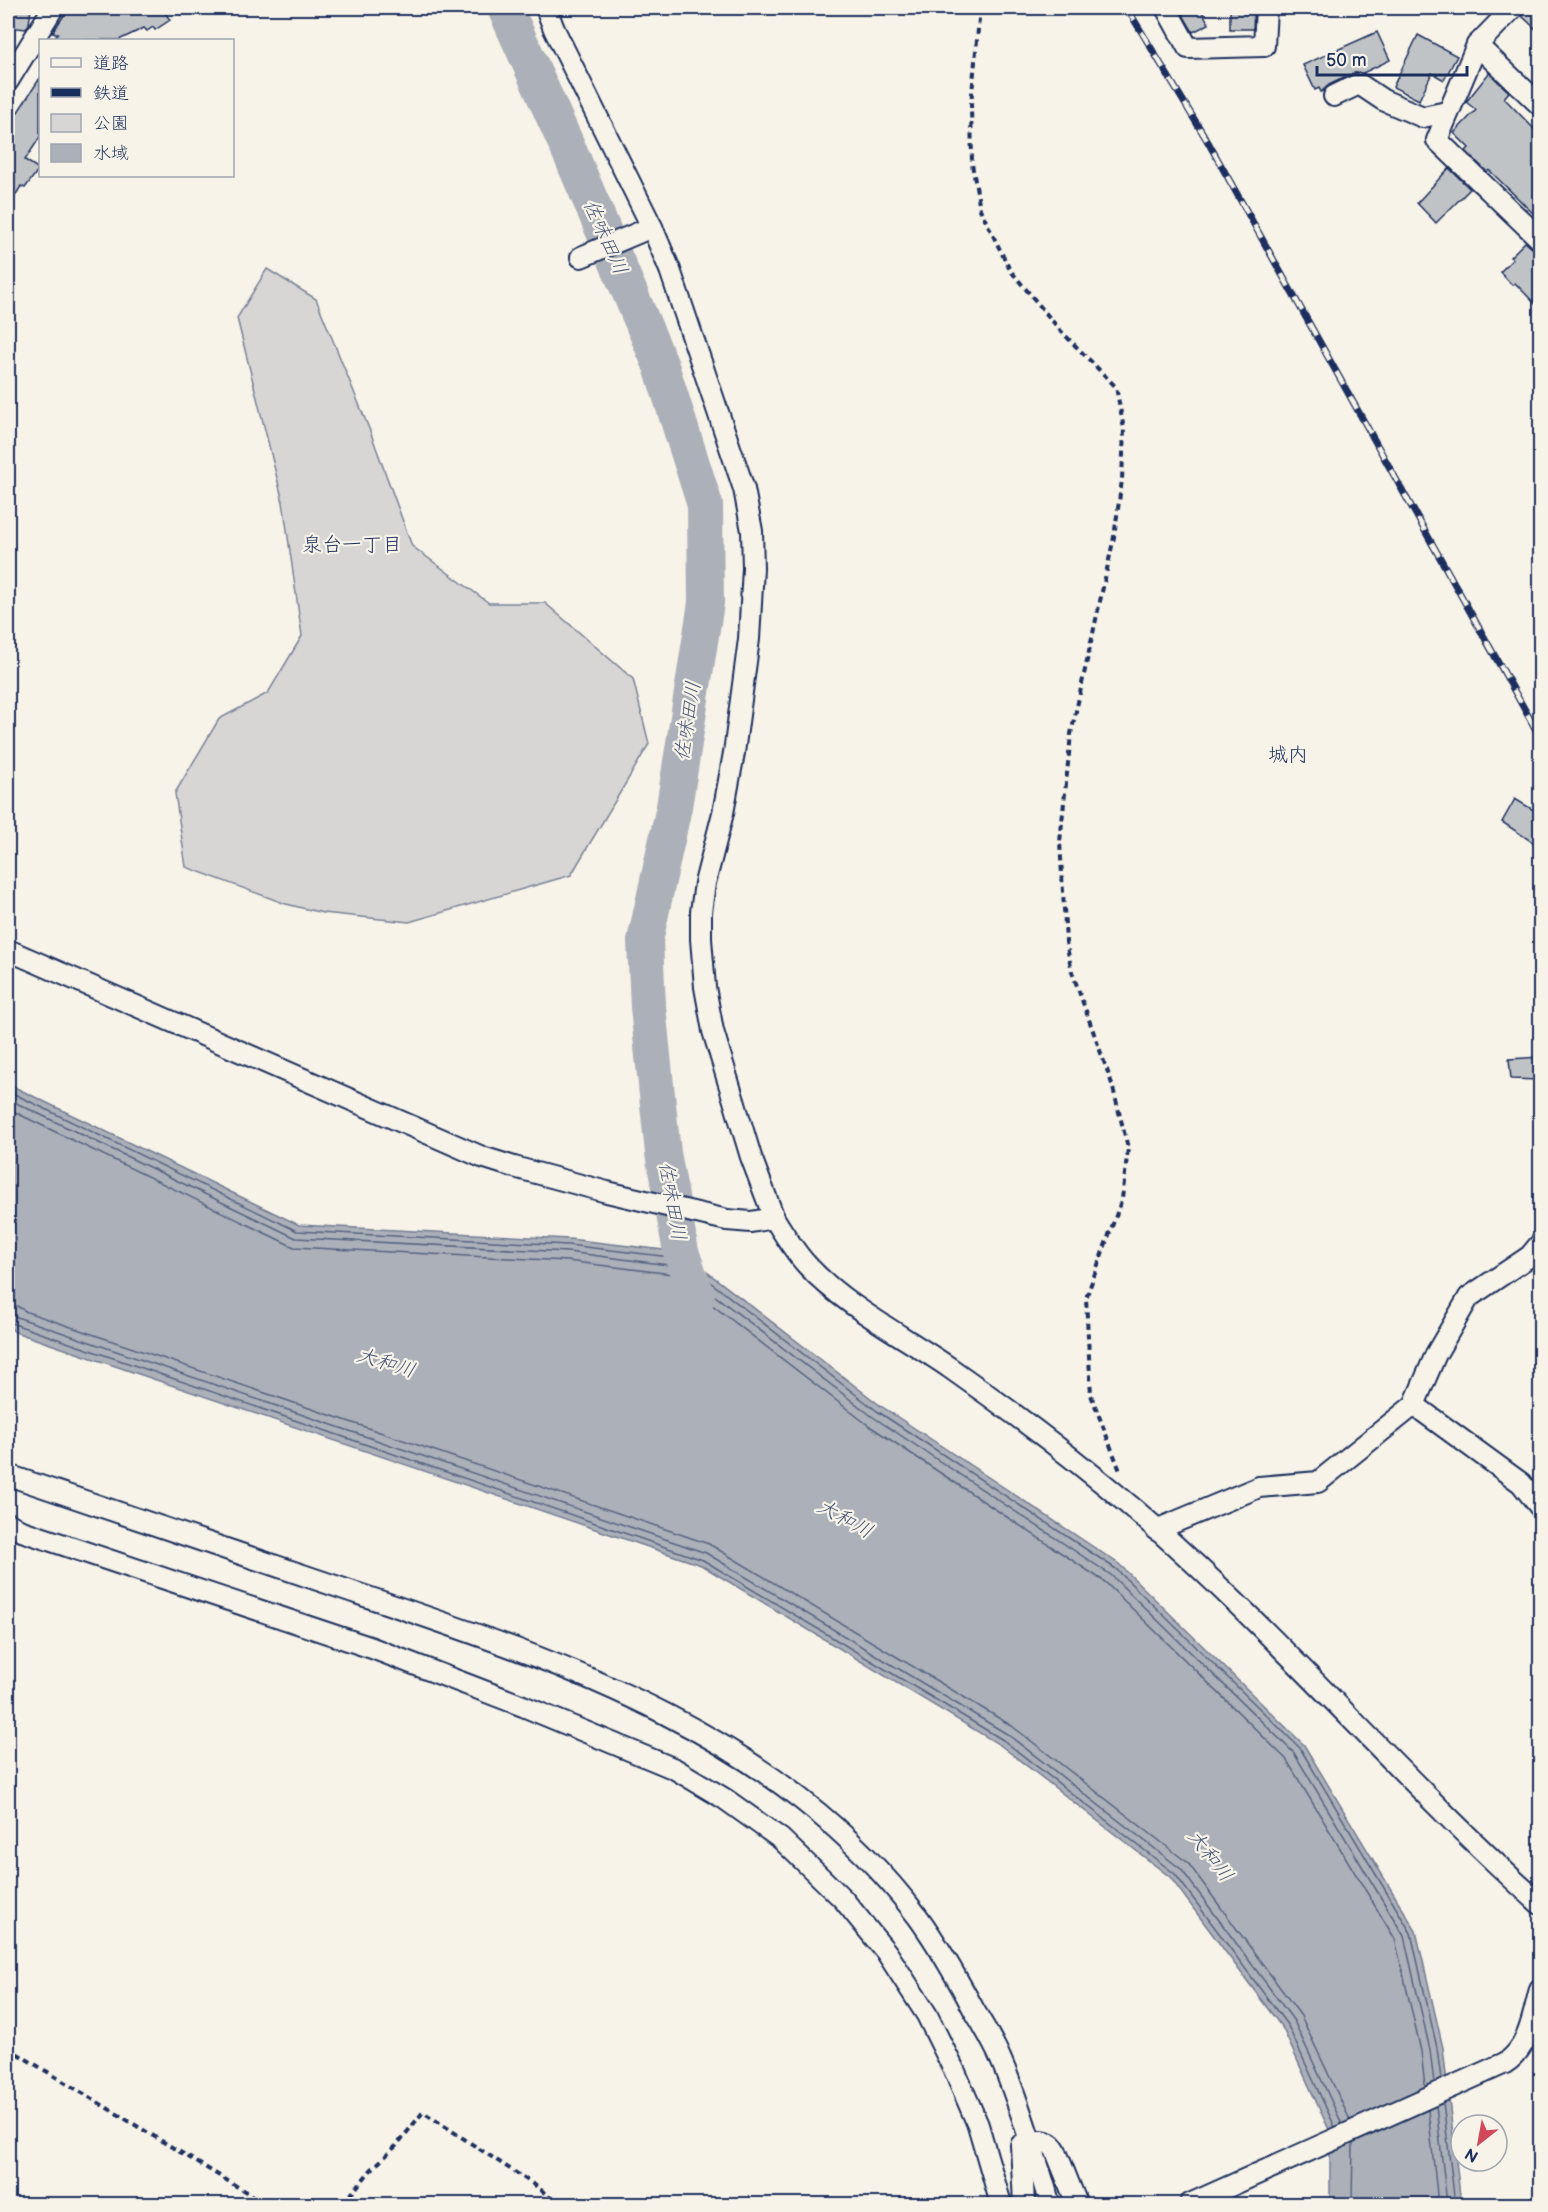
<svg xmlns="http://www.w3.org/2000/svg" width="1548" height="2212" font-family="'Balsamiq Sans','Klee One',sans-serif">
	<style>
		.green { fill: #d7d6d4; stroke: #798299; stroke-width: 1.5 }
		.water { fill: #acb0b9; stroke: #727c95; stroke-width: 1.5 }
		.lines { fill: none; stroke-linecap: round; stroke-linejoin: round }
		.shore { stroke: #556382; stroke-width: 1.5 }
		.river { stroke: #acb0b9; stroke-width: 36 }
		.building { fill: #c0c3c5; stroke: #1b2f5e; stroke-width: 1.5 }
		.minor-casing { stroke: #1b2f5e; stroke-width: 24 }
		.path { stroke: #1b2f5e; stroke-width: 4; stroke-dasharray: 6 4.5; stroke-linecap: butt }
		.minor { stroke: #f7f3e8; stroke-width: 20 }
		.rail-casing { stroke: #1b2f5e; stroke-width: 7 }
		.rail { stroke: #f7f3e8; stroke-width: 4.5; stroke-dasharray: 14; stroke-linecap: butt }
		.labels { text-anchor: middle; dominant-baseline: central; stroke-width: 4.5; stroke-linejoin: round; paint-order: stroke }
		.water-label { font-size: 20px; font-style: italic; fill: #465679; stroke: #f7f3e8 }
		.neighbourhood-label { font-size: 20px; fill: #1b2f5e; stroke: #f7f3e8 }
	</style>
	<rect width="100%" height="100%" fill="#f7f3e8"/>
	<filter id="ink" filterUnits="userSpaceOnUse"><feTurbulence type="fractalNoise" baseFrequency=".0167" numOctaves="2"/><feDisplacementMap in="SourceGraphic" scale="12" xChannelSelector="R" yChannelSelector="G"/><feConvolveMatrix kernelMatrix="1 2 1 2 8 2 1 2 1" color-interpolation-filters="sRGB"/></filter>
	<g filter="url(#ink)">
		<!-- green -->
		<polygon class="green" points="267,269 316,299 370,431 412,546 489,603 545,603 633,679 649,744 571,875 409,922 323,913 286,904 186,867 175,793 219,719 268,693 302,636 283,502 237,318"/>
		<!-- water -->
		<polygon class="water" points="8,1084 299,1225 569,1239 681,1252 881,1406 1119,1564 1304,1745 1416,1931 1443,2048 1461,2204 1330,2204 1330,2132 1283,2029 1170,1877 1000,1745 701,1565 15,1332 8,1326"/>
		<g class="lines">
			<!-- shore -->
			<g class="shore">
				<polyline points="8,1091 297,1231 568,1245 679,1258 877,1411 1116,1569 1300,1748 1411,1933 1437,2048 1441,2079"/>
				<polyline points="8,1099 296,1238 568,1252 676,1266 873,1417 1111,1575 1294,1753 1404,1936 1430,2050 1434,2083"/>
				<polyline points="8,1109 294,1247 567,1261 672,1274 868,1425 1105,1582 1286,1759 1395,1939 1421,2051 1425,2087"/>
				<polyline points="8,1305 17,1306 27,1312 709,1544 1012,1726 1188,1863 1301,2016 1350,2120"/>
				<polyline points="8,1314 706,1553 1007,1734 1181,1869 1294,2021 1342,2124"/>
				<polyline points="8,1322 703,1560 1003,1740 1175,1874 1288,2026 1335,2127"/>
				<polyline points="1443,2103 1455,2204"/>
				<polyline points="1436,2106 1447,2204"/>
				<polyline points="1428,2110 1438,2204"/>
				<polyline points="1352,2204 1353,2143"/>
			</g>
			<!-- river -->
			<polyline class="river" points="505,8 572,157 661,366 705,505 706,603 674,807 645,941 648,1007 663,1153 681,1252 697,1297"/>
		</g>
		<!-- building -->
		<g class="building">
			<polygon points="8,8 31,8 29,24 26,29 8,27"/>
			<polygon points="69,8 162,8 170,20 155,30 153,27 147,31 144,28 119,40 54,40 58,33 52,33"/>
			<polygon points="1179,8 1200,8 1209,24 1193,32"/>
			<polygon points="1230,8 1254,8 1253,29 1230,29"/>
			<polygon points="1525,8 1540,8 1540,33 1522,16"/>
			<polygon points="1377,32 1390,60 1363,73 1354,73 1329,85 1321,92 1319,88 1315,90 1303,65"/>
			<polygon points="1418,35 1457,56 1444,80 1432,73 1419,100 1393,87"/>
			<polygon points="1489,73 1509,92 1504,98 1540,135 1540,220 1489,170 1487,172 1466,151 1469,148 1454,133 1476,110 1466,102"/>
			<polygon points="40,78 40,137 25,160 39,169 25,188 21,186 8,208 8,114 14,118"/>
			<polygon points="1449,168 1470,189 1436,223 1417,203"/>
			<polygon points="1525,242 1532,248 1540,251 1540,309 1515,283 1512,285 1500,272 1513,259 1510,257"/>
			<polygon points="1515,799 1540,814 1540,847 1502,822"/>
			<polygon points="1540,1057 1540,1080 1511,1079 1509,1059"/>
		</g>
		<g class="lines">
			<!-- minor casing -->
			<g class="minor-casing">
				<g id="minor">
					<polyline points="1166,8 1188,48 1264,46 1266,8"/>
					<polyline points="1513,8 1477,45 1437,140 1540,239"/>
					<polyline points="1477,45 1540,105"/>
					<polyline points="8,81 53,8"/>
					<polyline points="1334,96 1359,84 1383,100 1423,117 1447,112"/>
					<polyline points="581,257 652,227"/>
					<polyline points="8,950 482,1157 514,1167 607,1192 727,1220 751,1222 774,1218 751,1157 713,1031 705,987 701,939 701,912 705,883 723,813 734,753 749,639 753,568 752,531 744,489 670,270 652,227 554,29 546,8"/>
					<path d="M774,1218C784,1234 794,1251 807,1265C844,1306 904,1336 950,1368C1013,1412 1076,1460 1135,1510C1278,1633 1400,1778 1540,1904"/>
					<polyline points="1414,1405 1521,1483 1540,1507"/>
					<path d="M8,1475C123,1514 238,1553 353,1592C561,1662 780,1734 918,1917C939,1946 957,1978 974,2010C982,2023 990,2037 997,2051C1012,2083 1023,2119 1034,2153C1039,2170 1046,2187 1049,2204"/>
					<polyline points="8,1523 19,1530 372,1648 523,1706 675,1769 725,1799 781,1839 843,1899 887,1953 927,2015 956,2074 978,2125 1001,2204"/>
					<polyline points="1156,1530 1259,1487 1318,1482 1414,1405 1436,1354 1469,1297 1530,1256 1540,1244"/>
					<path d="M1024,2204L1021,2145C1034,2142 1045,2136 1055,2149L1077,2204"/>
					<path d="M1190,2204L1505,2063C1529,2048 1533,2015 1540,1989"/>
				</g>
			</g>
			<!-- path -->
			<g class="path">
				<polyline points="980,8 971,104 972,164 980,209 1010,270 1059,329 1116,387 1124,429 1122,480 1114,537 1071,734 1060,842 1066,942 1072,972 1112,1084 1128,1148 1122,1199 1086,1298 1091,1395 1120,1471"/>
				<polyline points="8,2048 266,2204"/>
				<polyline points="343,2204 370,2171 396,2146 423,2112 536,2186 558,2204"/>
			</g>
			<!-- minor -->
			<use href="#minor" class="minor"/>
			<!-- rail casing -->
			<g class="rail-casing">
				<polyline id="rail" points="1127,8 1208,142 1540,737"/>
			</g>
			<!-- rail -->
			<use href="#rail" class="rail"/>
		</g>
	</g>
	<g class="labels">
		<!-- water labels -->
		<g class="water-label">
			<text transform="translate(605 237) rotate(66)">佐味田川</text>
			<text transform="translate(688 721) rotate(-81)">佐味田川</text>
			<text transform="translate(672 1201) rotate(80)">佐味田川</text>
			<text transform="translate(386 1363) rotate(17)">大和川</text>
			<text transform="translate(845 1519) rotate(29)">大和川</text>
			<text transform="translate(1210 1856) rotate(52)">大和川</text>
		</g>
		<!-- neighbourhood labels -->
		<g class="neighbourhood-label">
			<text x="352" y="545">泉台一丁目</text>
			<text x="1288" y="755">城内</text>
		</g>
	</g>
	<!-- margin -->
	<rect width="1548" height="2212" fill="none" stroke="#f7f3e8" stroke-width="30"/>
	<rect x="15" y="15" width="1518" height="2182" fill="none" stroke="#1b2f5e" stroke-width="2" filter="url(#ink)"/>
	<!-- legend -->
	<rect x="39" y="39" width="195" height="138" fill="#f7f3e8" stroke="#9fa5b1" stroke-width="1.5"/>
	<rect x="51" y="58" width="30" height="9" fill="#f7f3e8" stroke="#9fa5b1" stroke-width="1.5"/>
	<text x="93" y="69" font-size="18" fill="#1b2f5e">道路</text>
	<rect x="51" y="88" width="30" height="9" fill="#1b2f5e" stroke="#9fa5b1" stroke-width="1.5"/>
	<text x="93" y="99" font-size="18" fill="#1b2f5e">鉄道</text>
	<rect x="51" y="114" width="30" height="18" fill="#d7d6d4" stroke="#9fa5b1" stroke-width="1.5"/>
	<text x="93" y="129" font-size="18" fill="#1b2f5e">公園</text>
	<rect x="51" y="144" width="30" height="18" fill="#acb0b9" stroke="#9fa5b1" stroke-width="1.5"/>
	<text x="93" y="159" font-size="18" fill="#1b2f5e">水域</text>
	<!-- north arrow -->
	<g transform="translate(1479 2143) rotate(211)"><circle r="28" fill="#f7f3e8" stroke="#9fa5b1" stroke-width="1.5"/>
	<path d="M0-4.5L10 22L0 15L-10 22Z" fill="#d1495b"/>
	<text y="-9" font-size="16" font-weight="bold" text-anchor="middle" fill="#1b2f5e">N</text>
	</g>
	<!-- scale -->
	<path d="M1317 66v9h150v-9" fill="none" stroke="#1b2f5e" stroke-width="3"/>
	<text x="1326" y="66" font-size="18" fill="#1b2f5e" stroke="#f7f3e8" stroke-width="4.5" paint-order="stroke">50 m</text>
</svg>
